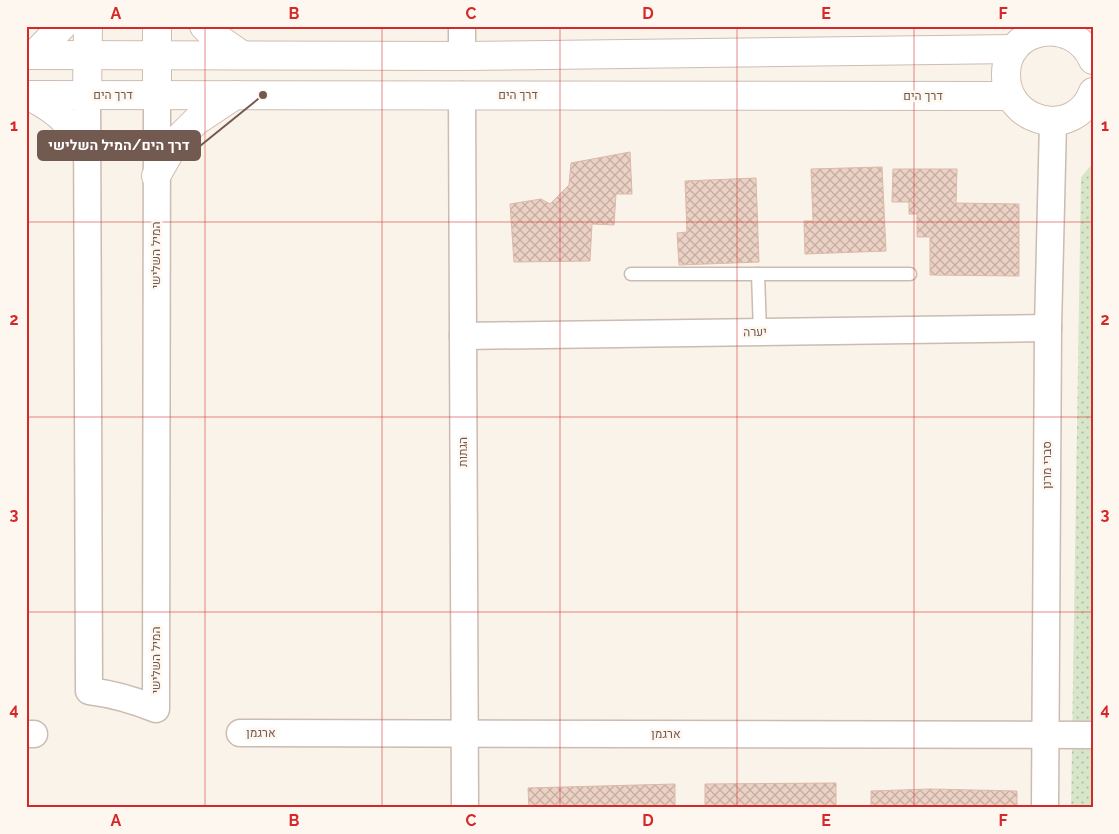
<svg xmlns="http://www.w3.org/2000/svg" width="1119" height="834" font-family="Raleway,Heebo,sans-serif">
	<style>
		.grass { fill: url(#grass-dots) }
		.building { fill: url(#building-cross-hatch); stroke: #ddb8a7 }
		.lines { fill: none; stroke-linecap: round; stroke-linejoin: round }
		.lane-casing { stroke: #cbbbb1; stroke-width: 15 }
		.street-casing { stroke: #cbbbb1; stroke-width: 29 }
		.secondary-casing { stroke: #cfbcb2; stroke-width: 30 }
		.lane { stroke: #fff; stroke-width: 12 }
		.street { stroke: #fff; stroke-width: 26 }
		.secondary { stroke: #fff; stroke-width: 28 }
		.grid { fill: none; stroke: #d62828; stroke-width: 1; stroke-opacity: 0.55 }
		.labels { text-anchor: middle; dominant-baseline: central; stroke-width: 5; stroke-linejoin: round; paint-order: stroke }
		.street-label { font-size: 12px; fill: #725a50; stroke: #fdf7f0 }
		.leader { fill: none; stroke: #725a50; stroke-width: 2 }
		.callout-dot { fill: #725a50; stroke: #fdf7f0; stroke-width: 2 }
		.callout { fill: #725a50; stroke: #725a50; stroke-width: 2 }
		.callout-label { font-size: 14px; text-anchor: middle; font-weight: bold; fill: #fff }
		.neatline { fill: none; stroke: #d62828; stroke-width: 2 }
		.grid-label { font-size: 16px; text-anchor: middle; font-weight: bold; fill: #d62828 }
	</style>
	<defs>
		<pattern id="grass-dots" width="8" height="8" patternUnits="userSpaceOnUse" patternTransform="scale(1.25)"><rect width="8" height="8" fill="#d7e6c9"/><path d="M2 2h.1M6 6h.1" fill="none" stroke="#b3bda6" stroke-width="1.8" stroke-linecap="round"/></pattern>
		<pattern id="building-cross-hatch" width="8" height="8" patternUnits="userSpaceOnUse" patternTransform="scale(1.25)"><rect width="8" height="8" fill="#ecd2c5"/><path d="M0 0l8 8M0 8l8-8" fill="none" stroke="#c4ada2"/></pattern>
	</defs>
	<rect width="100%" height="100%" fill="#faf3ea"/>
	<!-- grass -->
	<polygon class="grass" points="1093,163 1093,808 1071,808 1081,177"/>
	<!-- building -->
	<g class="building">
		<polygon points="630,152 632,194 616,194 614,225 592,224 590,261 514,262 510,204 541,199 550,204 569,185 571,163"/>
		<polygon points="882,167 886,251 805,254 804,221 813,221 811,169"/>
		<polygon points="893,169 957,169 956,203 1019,204 1019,276 930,275 930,237 917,237 917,214 909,214 909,202 892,202"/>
		<polygon points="756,178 759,262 679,265 677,233 687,232 685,181"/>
		<polygon points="836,783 836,808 705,808 705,784"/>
		<polygon points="675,784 675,808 529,808 528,788"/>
		<polygon points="930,789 1017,791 1017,808 871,808 871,791"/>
	</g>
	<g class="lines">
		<!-- lane casing -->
		<g class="lane-casing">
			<g id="lane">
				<polyline points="631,274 910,274"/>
				<polyline points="758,274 760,332"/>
			</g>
		</g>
		<!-- street casing -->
		<g class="street-casing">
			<g id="street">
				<polyline points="462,56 462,26"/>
				<path d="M87,95L89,691C113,694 134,700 156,709L157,95"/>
				<polyline points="462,95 465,808"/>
				<polyline points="463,336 1048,328"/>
				<polyline points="240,733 1093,735"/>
				<polyline points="26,734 34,734"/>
				<polyline points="1045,808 1048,328 1053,122"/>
			</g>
		</g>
		<!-- secondary casing -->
		<g class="secondary-casing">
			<g id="secondary">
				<polyline points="204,26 213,35 242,55"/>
				<polyline points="26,55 462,56 1014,49"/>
				<polyline points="34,55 62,26"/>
				<path d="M1093,60C1073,15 1006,26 1006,74C1005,124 1075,140 1093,92"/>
				<polyline points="26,95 1010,96"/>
				<path d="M27,95C45,104 62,114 74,132C79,139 82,148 87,156"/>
				<polyline points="87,95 88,26"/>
				<polyline points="157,95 157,26"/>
				<polyline points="156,176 176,141 196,121 235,95"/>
			</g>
		</g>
		<!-- lane -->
		<use href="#lane" class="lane"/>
		<!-- street -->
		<use href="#street" class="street"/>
		<!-- secondary -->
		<use href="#secondary" class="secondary"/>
	</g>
	<!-- grid -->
	<path class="grid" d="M205,26V808M382,26V808M560,26V808M737,26V808M914,26V808M26,222H1093M26,417H1093M26,612H1093"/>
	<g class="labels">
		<!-- street labels -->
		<g class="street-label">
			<text x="113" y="95">דרך הים</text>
			<text x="518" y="95">דרך הים</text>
			<text x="923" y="96">דרך הים</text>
			<text transform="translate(156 255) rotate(-90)">המיל השלישי</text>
			<text transform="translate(755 332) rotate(-1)">יערה</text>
			<text transform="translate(463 452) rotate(-90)">הגתות</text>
			<text transform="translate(1047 465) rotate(-90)">סברי מרנן</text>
			<text transform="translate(156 660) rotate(-90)">המיל השלישי</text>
			<text x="261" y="733">ארגמן</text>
			<text x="666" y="734">ארגמן</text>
		</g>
	</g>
	<!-- callouts -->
	<path class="leader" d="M263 95L200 146"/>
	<circle class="callout-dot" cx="263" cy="95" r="5"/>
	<rect class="callout" x="38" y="131" width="162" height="29" rx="5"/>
	<g class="callout-label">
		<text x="119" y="150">דרך הים/המיל השלישי</text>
	</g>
	<!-- border -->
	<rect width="1119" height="834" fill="none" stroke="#fdf7f0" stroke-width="55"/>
	<rect x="28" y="28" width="1064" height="778" class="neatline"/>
	<g class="grid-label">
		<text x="116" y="19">A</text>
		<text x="294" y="19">B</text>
		<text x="471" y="19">C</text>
		<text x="648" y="19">D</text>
		<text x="826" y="19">E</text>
		<text x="1003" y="19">F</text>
		<text x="14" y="131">1</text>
		<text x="1105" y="131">1</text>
		<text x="14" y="325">2</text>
		<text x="1105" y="325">2</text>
		<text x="14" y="520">3</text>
		<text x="1105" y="520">3</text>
		<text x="14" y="715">4</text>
		<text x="1105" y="715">4</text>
		<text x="116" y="826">A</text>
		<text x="294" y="826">B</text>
		<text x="471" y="826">C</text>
		<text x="648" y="826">D</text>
		<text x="826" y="826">E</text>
		<text x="1003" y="826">F</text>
	</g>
</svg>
